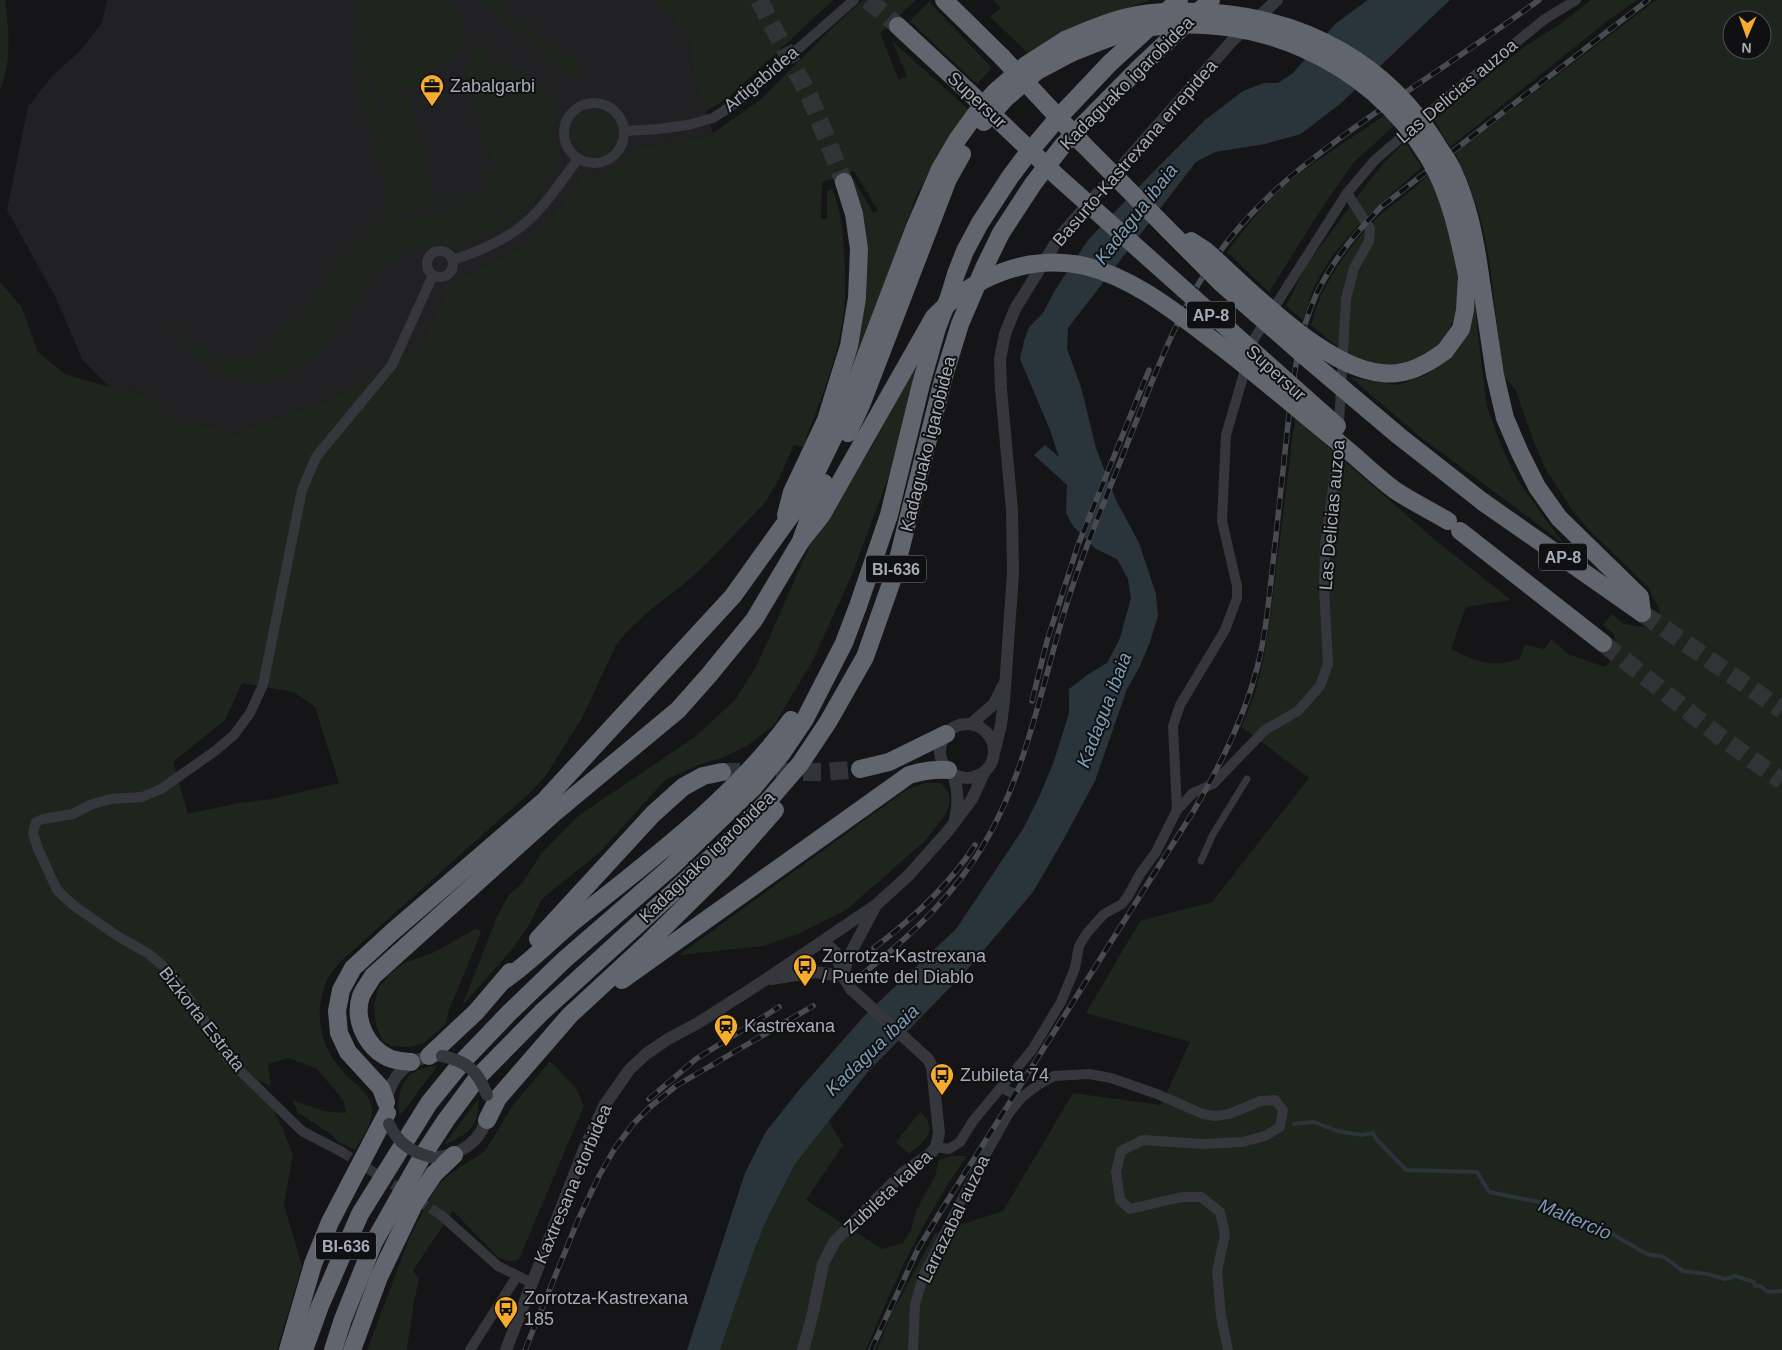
<svg xmlns="http://www.w3.org/2000/svg" width="1782" height="1350" font-family="Arial,sans-serif">
	<style>
		.built { fill: #212124 }
		.green { fill: #1d251d; fill-rule: evenodd }
		.water { fill: #2a343b }
		.lines { fill: none; stroke-linecap: round; stroke-linejoin: round }
		.stream { stroke: #2a343b; stroke-width: 4 }
		.minor-tunnel { stroke: #323337; stroke-width: 10; stroke-dasharray: 10 5; stroke-linecap: butt }
		.motorway-tunnel { stroke: #323337; stroke-width: 18; stroke-dasharray: 18 9; stroke-linecap: butt }
		.pedestrian { stroke: #35373c; stroke-width: 7 }
		.minor { stroke: #35373c; stroke-width: 10 }
		.tertiary { stroke: #35373c; stroke-width: 12 }
		.motorway { stroke: #61656d; stroke-width: 18 }
		.rail-casing { stroke: #484b51; stroke-width: 5.5 }
		.rail { stroke: #101012; stroke-width: 4; stroke-dasharray: 11; stroke-linecap: butt }
		.tertiary-bridge { stroke: #35373c; stroke-width: 12 }
		.motorway-bridge { stroke: #61656d; stroke-width: 18 }
		.labels { text-anchor: middle; dominant-baseline: central; stroke-width: 4; stroke-linejoin: round; paint-order: stroke }
		.shield { fill: #101012; stroke: #797d86; stroke-width: 1 }
		.shield-label { font-size: 16px; font-weight: bold; fill: #a6acb7 }
		.street-label { font-size: 18px; fill: #a6acb7; stroke: #101012 }
		.poi-label { font-size: 18px; fill: #a6acb7; stroke: #101012; text-anchor: start }
		.water-label { font-size: 19px; font-style: italic; fill: #7b9bb4; stroke: #101012 }
	</style>
	<rect width="100%" height="100%" fill="#151517"/>
	<!-- built -->
	<polygon class="built" points="107,0 649,0 661,4 689,39 693,76 713,133 689,140 635,148 628,158 607,174 583,175 533,240 476,269 449,288 420,344 338,396 235,433 173,418 147,394 109,387 82,359 56,298 7,210 28,107 52,76 80,51 102,23"/>
	<!-- green -->
	<g class="green">
		<path d="M0,0H5C9,29 12,62 0,90Z"/>
		<path d="M355,0H447C453,7 460,14 463,23C466,34 463,52 453,59C445,64 436,67 427,69L431,82L400,91L398,126H396L354,55Z"/>
		<polygon points="478,0 499,0 510,14 577,63 583,72 574,81 485,4"/>
		<polygon points="649,0 833,0 728,98 705,112 693,76 689,39 661,4"/>
		<path d="M863,0H916L880,33L899,80L907,76L892,41L968,109L917,194L849,381L867,293L865,240L853,178L873,213L878,211L854,171L822,182L821,219L827,218V191L832,189C841,209 843,230 844,252C846,278 846,306 841,331C833,371 817,409 803,447L794,445L777,483L764,504L706,564L683,585L650,610L628,631L616,645L582,718L546,775L533,790L341,961C337,966 332,971 329,976C312,1011 319,1048 346,1075C356,1085 373,1096 372,1112C371,1126 362,1138 355,1150L338,1142L331,1134L298,1113L293,1100L323,1111L346,1113L343,1100L317,1069L288,1058L268,1064L271,1086L259,1081L281,1125L293,1154L284,1205L302,1266L277,1350H0V282L21,306L38,352L65,374L109,387L147,394L173,418L235,433L338,396L420,344L449,288L476,269L533,240L583,175L607,174L627,158L635,148L689,140L713,133L760,100L834,26ZM242,683L294,692L315,707L339,783L272,799L238,803L188,814L173,762L225,720Z"/>
		<polygon points="993,0 1151,0 1089,20 1029,54 990,17 1000,8"/>
		<polygon points="1591,0 1637,0 1605,23 1450,147 1434,120 1524,47 1560,24"/>
		<path d="M1656,0H1782V1350H877L891,1315L935,1233L1003,1211L1073,1093L1161,1105L1190,1042L1086,1013L1140,921L1212,902L1309,778L1242,727L1256,690L1264,657L1272,604L1295,418L1434,539L1511,600L1466,607L1451,649C1476,662 1491,668 1519,659L1525,645L1544,649L1551,639L1568,654L1605,667L1619,650L1613,633L1603,625L1612,614L1624,624L1649,628L1660,611L1648,587L1588,529L1572,510L1545,468L1534,442L1515,389L1504,377C1495,326 1494,272 1481,221C1475,198 1465,175 1455,153ZM1732,20H1762V50H1732Z"/>
		<polygon points="929,2 992,68 977,84 910,21"/>
		<path d="M476,39L489,50L485,55L496,65L501,59L516,73L545,89L559,103L554,137L561,158L560,162C533,199 510,232 463,242C444,247 422,243 404,255C396,261 383,266 376,274C369,281 364,291 359,299C334,335 301,387 251,382C238,381 222,377 211,369C193,354 177,334 161,318C181,334 214,365 242,359C254,356 264,350 274,344L280,327L302,316L343,254L374,225L487,201L498,219L504,213L489,194L381,219L378,217L387,199L388,193L350,63L354,62L397,137L401,135L402,96L408,94L437,202L487,190L481,172L495,169L490,152L486,153L468,76L461,78C460,67 473,51 476,39Z"/>
		<circle cx="595" cy="133" r="23"/>
		<path d="M1385,115L1394,126L1354,162L1322,208L1269,292L1227,252C1241,233 1255,215 1271,199C1304,166 1347,142 1385,115Z"/>
		<path d="M1405,142L1422,167C1381,203 1338,237 1314,287C1310,297 1307,309 1303,320L1286,306L1306,266L1351,205L1381,166Z"/>
		<path d="M1428,175C1432,186 1438,196 1442,206C1452,233 1462,283 1456,311C1453,325 1444,341 1433,350C1405,374 1363,365 1334,344C1326,338 1319,331 1311,325C1314,315 1317,305 1321,296C1334,268 1362,229 1386,210C1401,198 1415,189 1428,175Z"/>
		<polygon points="1473,278 1477,327 1487,407 1503,450 1518,481 1563,543 1418,435 1350,377 1397,385 1426,375 1450,357"/>
		<polygon points="917,363 891,470 851,577 812,662 774,725 747,746 721,758 698,765 665,780 599,853 542,899 528,927 513,948 462,1006 497,917 508,896 523,882 541,854 578,816 696,736 736,699 757,665 810,545 871,448"/>
		<polygon points="925,783 941,783 948,792 950,801 946,814 925,841 846,910 798,934 763,946 679,955 906,790"/>
		<polygon points="475,929 479,929 481,933 449,1010 446,1024 425,1042 412,1047 391,1046 383,1041 376,1025 374,1005 379,987 390,974 404,963 435,952"/>
		<path d="M550,1061L576,1088L584,1106L519,1259C511,1263 506,1261 498,1257L453,1211L413,1270L419,1280L414,1301L407,1350H367L409,1239L436,1187L450,1174L485,1151L513,1105Z"/>
		<path d="M438,1065L400,1116C396,1099 400,1078 418,1070C424,1067 431,1067 438,1065Z"/>
		<path d="M478,1099C481,1125 467,1135 444,1145Z"/>
		<path d="M920,1112C940,1129 924,1142 909,1154L896,1142Z"/>
		<path d="M829,1121L843,1145L806,1200L882,1249L903,1243L911,1230L916,1211L935,1176L939,1160L951,1156H967C924,1216 894,1282 866,1350H720L755,1248L767,1219L795,1164Z"/>
	</g>
	<!-- water -->
	<polygon class="water" points="1368,0 1450,0 1340,104 1301,134 1265,144 1215,152 1196,162 1068,328 1067,349 1081,387 1096,448 1116,500 1139,543 1156,594 1158,616 1150,642 1139,668 1127,689 1095,781 1061,844 1033,892 966,971 867,1073 795,1164 767,1219 755,1248 720,1350 687,1350 745,1173 765,1133 799,1090 866,1014 956,929 1023,829 1040,795 1054,761 1069,713 1069,689 1087,675 1107,663 1120,638 1131,598 1128,579 1117,559 1096,549 1073,526 1066,513 1067,485 1034,455 1045,445 1059,457 1050,430 1020,359 1024,341 1029,327 1043,313 1054,292 1088,240 1155,170 1205,120 1243,91 1264,83 1278,83 1293,73 1335,24"/>
	<g class="lines">
		<!-- stream -->
		<polyline class="stream" points="1294,1124 1314,1122 1337,1131 1362,1135 1373,1133 1377,1140 1406,1170 1477,1172 1489,1192 1544,1203 1592,1228 1607,1231 1647,1254 1664,1257 1683,1271 1707,1274 1725,1279 1735,1276 1754,1282 1755,1286 1760,1286 1768,1292 1782,1291"/>
		<!-- minor-tunnel -->
		<polyline class="minor-tunnel" points="342,1152 441,1215"/>
		<!-- motorway-tunnel -->
		<g class="motorway-tunnel">
			<polyline points="759,0 811,100 844,182"/>
			<polyline points="868,0 898,26"/>
			<polyline points="1642,613 1782,710"/>
			<polyline points="1603,643 1719,736 1782,781"/>
			<polyline points="722,772 825,772 860,769"/>
		</g>
		<!-- pedestrian -->
		<polyline class="pedestrian" points="1201,861 1213,834 1247,779"/>
		<!-- minor -->
		<g class="minor">
			<circle cx="594" cy="133" r="30"/>
			<polyline points="625,131 658,129 688,125 713,118 736,103 854,0"/>
			<circle cx="440" cy="264" r="13"/>
			<path d="M453,260C478,252 502,242 523,225C545,207 561,181 578,159"/>
			<polyline points="1177,810 1193,793 1213,784 1265,730 1298,711 1320,686 1328,664 1324,586 1325,546 1337,459 1346,299 1354,268 1369,241 1370,229 1347,193"/>
			<polyline points="1001,1088 1022,1097 1038,1085 1054,1076 1089,1074 1111,1078 1157,1094 1203,1114 1215,1116 1229,1114 1261,1101 1275,1100 1283,1110 1280,1127 1265,1136 1242,1142 1203,1144 1143,1140 1121,1151 1116,1172 1120,1200 1130,1209 1182,1197 1201,1197 1220,1212 1225,1235 1217,1271 1221,1316 1228,1350"/>
			<polyline points="936,1147 949,1149 960,1142 973,1121 1032,1050 1061,1002 1075,968 1079,946 1087,933 1104,914 1122,904 1128,896 1140,874 1156,852 1177,810 1173,726 1180,705 1225,630 1237,598 1237,586 1222,521 1226,435 1254,339 1347,193 1375,160 1443,101 1545,19 1576,0"/>
			<polyline points="342,1152 302,1131 228,1059 203,1019 171,973 149,954 116,935 73,905 57,890 38,849 33,833 36,822 43,819 73,814 90,805 110,799 142,797 161,789 215,751 234,735 250,713 263,685 302,490 316,457 392,365 433,275"/>
			<polyline points="441,1215 498,1266 532,1283"/>
			<polyline points="470,1350 517,1276"/>
			<polyline points="913,1350 915,1305 923,1276 976,1172 1009,1113 1022,1097"/>
		</g>
		<!-- tertiary -->
		<g class="tertiary">
			<polyline points="971,724 994,704 1003,686"/>
			<circle cx="967" cy="751" r="27"/>
			<polyline points="995,749 1001,725 1004,701 1013,573 1012,510 1001,389 1000,359 1005,334 1015,309 1060,236 1232,41 1277,0"/>
			<path d="M953,774C958,790 959,802 955,819"/>
			<polyline points="843,976 848,958 875,907"/>
			<polyline points="771,979 815,972 843,976"/>
			<path d="M386,1102C391,1075 409,1057 437,1056"/>
			<path d="M431,1157C459,1157 483,1142 488,1112"/>
			<polyline points="506,1350 585,1147 604,1106 629,1070 646,1054 668,1039 698,1023 765,980 876,905 909,875 948,831 972,799 984,773"/>
			<polyline points="803,1350 813,1313 823,1264 835,1241 903,1173 930,1154 936,1147 939,1133 932,1067 928,1059 851,989 843,976 835,952 824,942"/>
		</g>
		<!-- motorway -->
		<g class="motorway">
			<polyline points="944,0 1002,57"/>
			<polyline points="898,26 969,92"/>
			<polyline points="984,122 1006,98 1037,71 1071,53"/>
			<polyline points="1480,275 1495,375 1505,418 1520,453 1537,487 1559,518 1640,597 1642,613"/>
			<polyline points="1445,351 1461,329 1465,310 1467,276"/>
			<polyline points="848,433 861,405 948,179 962,154"/>
			<polyline points="1483,502 1642,613"/>
			<polyline points="786,515 792,492 826,420 849,346 857,298 859,249 854,214 844,182"/>
			<polyline points="1460,531 1603,643"/>
			<polyline points="860,769 889,762 946,734"/>
			<polyline points="538,939 653,814 683,787 703,776 722,772"/>
			<path d="M622,980L909,775C922,771 934,769 948,770"/>
			<path d="M503,981C531,962 553,938 579,917C652,859 736,796 791,720"/>
			<polyline points="429,1056 476,1012 510,972"/>
			<path d="M411,1062C404,1061 395,1061 389,1058C367,1048 353,1020 361,996C364,989 369,983 373,976L554,813L678,710L709,675L754,620L801,541L814,504L824,483"/>
			<polyline points="386,1102 381,1088 348,1052 339,1033 337,1011 341,990 353,968 391,933 544,801 733,596 804,497 840,424 915,227 940,169 957,140 975,115 995,92 1026,65 1065,40"/>
			<polyline points="487,1120 498,1098 570,1015 649,942 724,868 775,810"/>
			<polyline points="288,1350 313,1264 330,1222 387,1113"/>
			<polyline points="304,1350 320,1306 360,1214 429,1103 464,1060 509,1013 564,960 670,868 753,788 782,753 805,719 825,680 844,643 858,606 889,515 921,384 937,328 949,297 956,274 965,251 980,223 1010,177 1025,157 1057,119 1110,63 1179,0"/>
			<polyline points="333,1350 343,1319 374,1242 423,1155 446,1120 478,1077 542,1012 737,834 768,801 800,764 828,722 865,657 894,575 944,376 960,324 984,268 1001,233 1033,184 1063,145 1138,69 1211,0"/>
			<polyline points="352,1350 379,1277 414,1204 434,1174 454,1155"/>
		</g>
		<!-- rail casing -->
		<g class="rail-casing">
			<g id="rail">
				<polyline points="1032,701 1047,641 1078,545 1149,370"/>
				<path d="M874,948C912,919 949,886 975,845"/>
				<path d="M859,977C901,944 941,908 972,863C1026,784 1040,687 1069,597C1085,546 1107,496 1126,447C1151,385 1173,322 1209,267C1253,200 1316,154 1381,109C1434,73 1487,38 1539,0"/>
				<polyline points="649,1099 696,1059 779,1007"/>
				<polyline points="525,1350 578,1220 599,1176 615,1148 633,1124 650,1107 676,1086 813,1006"/>
				<path d="M871,1350L918,1249L941,1211L1193,812C1219,767 1244,719 1257,668C1266,634 1269,598 1273,563C1278,517 1283,470 1288,424C1293,381 1298,334 1316,295C1332,261 1355,233 1381,207L1648,0"/>
			</g>
		</g>
		<!-- rail -->
		<use href="#rail" class="rail"/>
		<!-- tertiary-bridge -->
		<g class="tertiary-bridge">
			<path d="M442,1056C467,1061 478,1071 487,1095"/>
			<path d="M389,1124C398,1143 411,1152 431,1157"/>
		</g>
		<!-- motorway-bridge -->
		<g class="motorway-bridge">
			<path d="M1065,40C1090,29 1116,18 1144,14C1168,10 1192,11 1216,13C1308,21 1386,64 1436,143C1441,152 1448,160 1452,169C1468,203 1475,239 1480,275"/>
			<path d="M1071,53C1092,45 1113,35 1135,30C1248,7 1369,58 1429,158C1450,193 1459,236 1467,276"/>
			<polyline points="1002,57 1083,144 1221,283 1309,360 1399,436 1483,502"/>
			<polyline points="969,92 1058,177 1337,426"/>
			<path d="M1191,241L1205,250C1248,288 1323,368 1382,373C1406,376 1426,365 1445,351"/>
			<path d="M801,541L821,516L934,317C973,277 1029,253 1085,266C1130,277 1169,307 1206,335C1253,370 1298,410 1344,447C1361,461 1378,478 1396,491C1413,502 1431,511 1448,521"/>
		</g>
	</g>
	<!-- icons -->
	<defs>
		<g id="office-pin" transform="scale(1.25)"><path d="M0 17L-7.5 6A9.5 9.5 0 1 1 7.5 6Z" fill="#f8ac2b" stroke="#101012"/><path d="M-6-3h4V-5.5h4V-3h4V5H-6ZM-1-4.5V-3h2v-1.5ZM-6 0V1H6V0Z" fill="#111"/></g>
		<g id="bus-pin" transform="scale(1.25)"><path d="M0 17L-7.5 6A9.5 9.5 0 1 1 7.5 6Z" fill="#f8ac2b" stroke="#101012"/><path d="M-5-6H5V4H4V6H2V4H-2V6H-4V4H-5ZM-3.5-4V0h7V-4ZM-3.5 1.2v1.5H-2V1.2ZM2 1.2v1.5H3.5V1.2Z" fill="#111"/></g>
		<g id="station-pin" transform="scale(1.25)"><path d="M0 17L-7.5 6A9.5 9.5 0 1 1 7.5 6Z" fill="#f8ac2b" stroke="#101012"/><path d="M-3-6H3Q5-6 5-4V2Q5 4 3 4L4.5 6H3L1.5 4h-3L-3 6H-4.5L-3 4Q-5 4-5 2V-4Q-5-6-3-6ZM-3.5-4v3h7v-3ZM-3.5 1v1.5H-2V1ZM2 1v1.5H3.5V1Z" fill="#111"/></g>
	</defs>
	<g fill-rule="evenodd">
		<use href="#office-pin" x="432" y="86"/>
		<use href="#bus-pin" x="805" y="966"/>
		<use href="#station-pin" x="726" y="1026"/>
		<use href="#bus-pin" x="942" y="1075"/>
		<use href="#bus-pin" x="506" y="1308"/>
	</g>
	<g class="labels">
		<!-- shield labels -->
		<g class="shield">
			<rect x="1187" y="301.5" width="48" height="27" rx="4"/>
			<rect x="1539" y="543.5" width="48" height="27" rx="4"/>
			<rect x="866" y="555.5" width="60" height="27" rx="4"/>
			<rect x="316" y="1232.5" width="60" height="27" rx="4"/>
		</g>
		<g class="shield-label">
			<text x="1211" y="315">AP-8</text>
			<text x="1563" y="557">AP-8</text>
			<text x="896" y="569">BI-636</text>
			<text x="346" y="1246">BI-636</text>
		</g>
		<!-- street labels -->
		<g class="street-label">
			<text transform="translate(761 79) rotate(-40)">Artigabidea</text>
			<text transform="translate(1127 83) rotate(-45)">Kadaguako igarobidea</text>
			<text transform="translate(1457 91) rotate(-40)">Las Delicias auzoa</text>
			<text transform="translate(977 100) rotate(43)">Supersur</text>
			<text transform="translate(1135 153) rotate(-49)">Basurto-Kastrexana errepidea</text>
			<text transform="translate(1276 373) rotate(42)">Supersur</text>
			<text transform="translate(928 444) rotate(-76)">Kadaguako igarobidea</text>
			<text transform="translate(1332 515) rotate(-85)">Las Delicias auzoa</text>
			<text transform="translate(707 857) rotate(-44)">Kadaguako igarobidea</text>
			<text transform="translate(202 1019) rotate(52)">Bizkorta Estrata</text>
			<text transform="translate(573 1184) rotate(-67)">Kaxtresana etorbidea</text>
			<text transform="translate(888 1192) rotate(-43)">Zubileta kalea</text>
			<text transform="translate(954 1219) rotate(-64)">Larrazabal auzoa</text>
		</g>
		<!-- poi labels -->
		<g class="poi-label">
			<text x="450" y="86">Zabalgarbi</text>
			<text x="822" y="956">Zorrotza-Kastrexana<tspan x="822" dy="21">/ Puente del Diablo</tspan></text>
			<text x="744" y="1026">Kastrexana</text>
			<text x="960" y="1075">Zubileta 74</text>
			<text x="524" y="1298">Zorrotza-Kastrexana<tspan x="524" dy="21">185</tspan></text>
		</g>
		<!-- water labels -->
		<g class="water-label">
			<text transform="translate(1136 214) rotate(-52)">Kadagua ibaia</text>
			<text transform="translate(1104 710) rotate(-69)">Kadagua ibaia</text>
			<text transform="translate(872 1050) rotate(-44)">Kadagua ibaia</text>
			<text transform="translate(1575 1219) rotate(23)">Maltercio</text>
		</g>
	</g>
	<!-- north arrow -->
	<g transform="translate(1747 35) rotate(182)"><circle r="24" fill="#101012" stroke="#4c4e54"/>
	<path d="M0-4L9 19L0 12L-9 19Z" fill="#f8ac2b"/>
	<text y="-8" font-size="14" font-weight="bold" text-anchor="middle" fill="#a6acb7">N</text>
	</g>
</svg>
